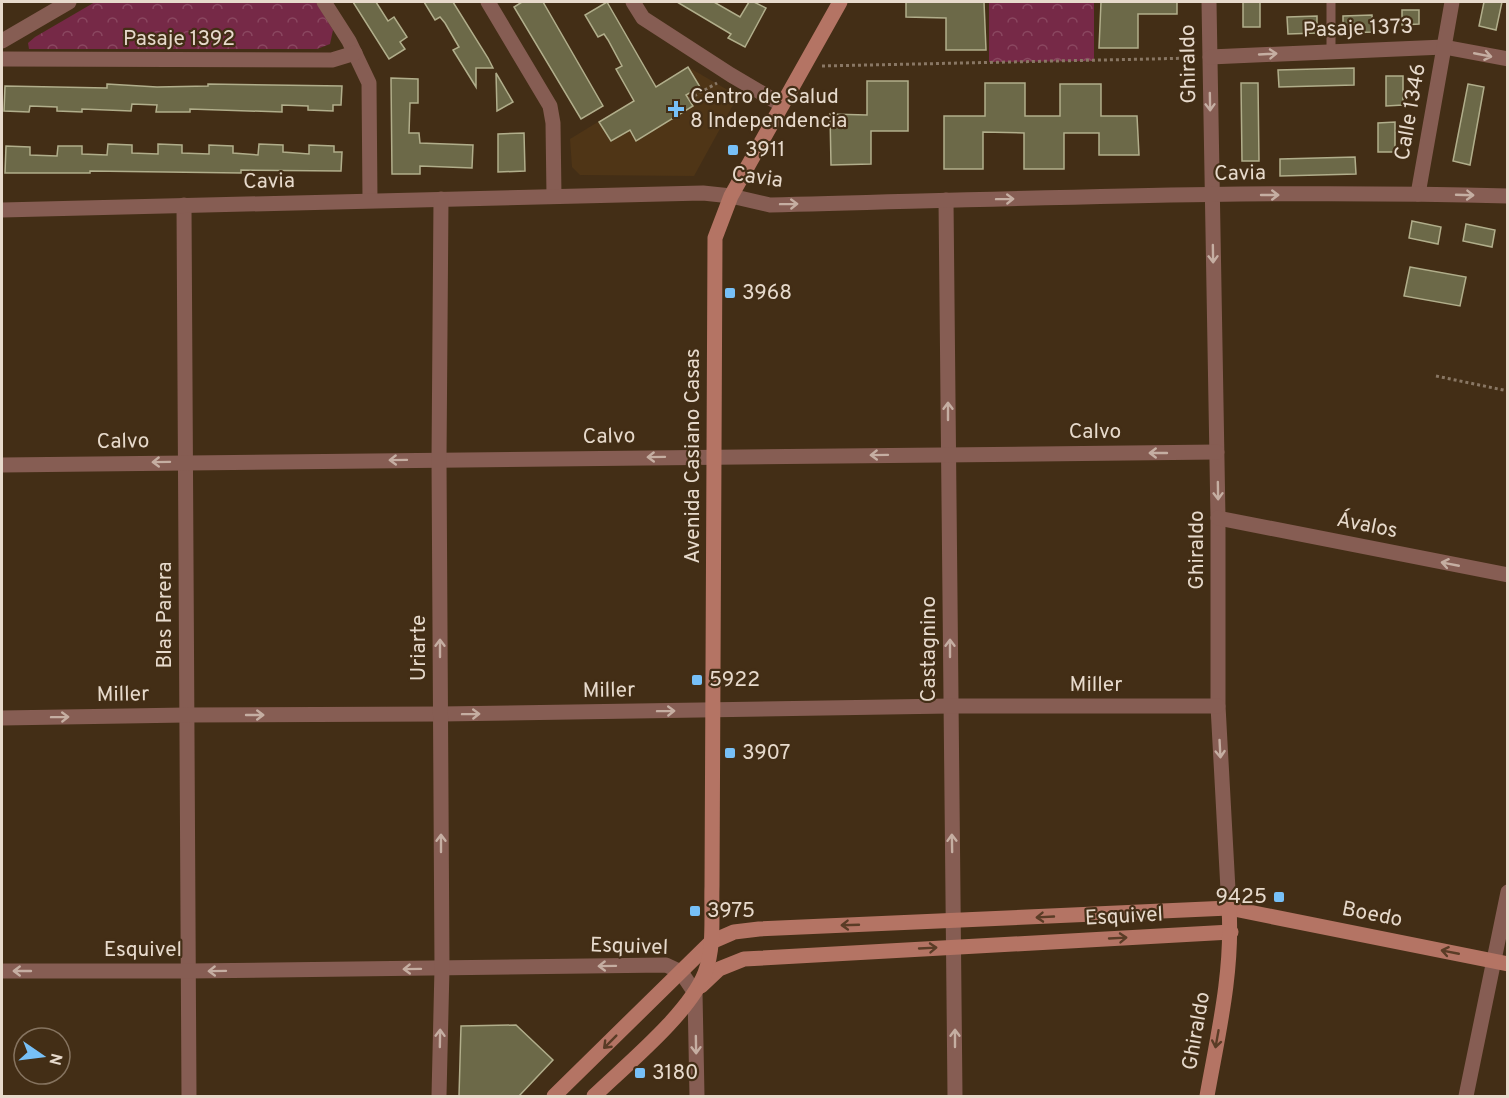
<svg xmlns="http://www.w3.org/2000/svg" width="1509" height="1098" font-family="Overpass,sans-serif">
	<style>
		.built { fill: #4f3516 }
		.forest { fill: url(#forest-crowns) }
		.building { fill: #6c6948; stroke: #b1ae8b; stroke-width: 1.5 }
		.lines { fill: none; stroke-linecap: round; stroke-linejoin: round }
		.path { stroke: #897764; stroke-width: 3; stroke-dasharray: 3 3; stroke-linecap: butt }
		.lane { stroke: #865d53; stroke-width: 9 }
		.street { stroke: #865d53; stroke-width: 15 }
		.secondary { stroke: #b47464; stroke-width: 15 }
		.oneway { stroke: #c5aea2 }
		.oneway2 { stroke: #5a3c26 }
		.poi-dot { fill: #77c0f7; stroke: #432e16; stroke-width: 2 }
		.labels { text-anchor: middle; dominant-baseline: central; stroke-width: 4.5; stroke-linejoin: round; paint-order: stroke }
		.street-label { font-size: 21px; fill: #e7dacc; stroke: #432e16 }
		.poi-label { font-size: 21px; fill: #e7dacc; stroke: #432e16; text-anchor: start }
	</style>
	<defs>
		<pattern id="forest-crowns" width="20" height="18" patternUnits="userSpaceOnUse" patternTransform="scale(1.5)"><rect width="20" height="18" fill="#762947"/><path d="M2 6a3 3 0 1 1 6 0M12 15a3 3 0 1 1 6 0" fill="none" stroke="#8a4760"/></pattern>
	</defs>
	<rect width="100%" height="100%" fill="#432e16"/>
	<!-- built -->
	<polygon class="built" points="688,67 738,96 694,176 580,175 572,167 570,139"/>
	<!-- forest -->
	<g class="forest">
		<polygon points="95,2 316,2 333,30 330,44 317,49 29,49 28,43 35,37"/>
		<polygon points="989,2 1094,2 1094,61 989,62"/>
	</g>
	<!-- building -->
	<g class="building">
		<polygon points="353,2 376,2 388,21 394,17 407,37 400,42 405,49 389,59"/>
		<polygon points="424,2 453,2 488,58 493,68 476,68 476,87 453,50 459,47 445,23 440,17 435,20"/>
		<polygon points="522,2 543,2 603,106 581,119 514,7"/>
		<polygon points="607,2 656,87 688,67 700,87 686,95 693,106 636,141 630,130 611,141 599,122 634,101 616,69 622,66 608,40 604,34 598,37 585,15"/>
		<polygon points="677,2 714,2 740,17 749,2 754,2 766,8 745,47 728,38 731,34"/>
		<polygon points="906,2 984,2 986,50 946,50 946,18 906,17"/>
		<polygon points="1101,2 1177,2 1177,14 1138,14 1138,48 1099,48"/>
		<rect x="1243" y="2" width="17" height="25"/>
		<polygon points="1484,2 1502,2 1496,30 1479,26"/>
		<polygon points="1402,10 1419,10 1419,24 1402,25"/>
		<polygon points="1372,15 1373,32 1343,33 1343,16"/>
		<polygon points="1317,16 1317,33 1288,34 1287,17"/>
		<polygon points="1354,68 1354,85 1279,87 1278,70"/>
		<polygon points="496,73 513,102 497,111"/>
		<polygon points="1386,76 1403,76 1403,105 1386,106"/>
		<polygon points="391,78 418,79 418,103 410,103 409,133 419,133 420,143 473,145 472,168 420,166 420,174 392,174"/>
		<polygon points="867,81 908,81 908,131 871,131 871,164 831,165 830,114 867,115"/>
		<polygon points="985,83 1025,83 1025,116 1060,116 1060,84 1101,84 1101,116 1137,116 1139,155 1099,155 1099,133 1064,133 1064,169 1024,169 1024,133 983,132 983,169 944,169 944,116 985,116"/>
		<polygon points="1241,83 1258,83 1259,161 1242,161"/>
		<polygon points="107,84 157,87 208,86 208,84 342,86 341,105 333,105 333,111 308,110 308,106 282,105 282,112 190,109 190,112 156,112 157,105 132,104 131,111 82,109 82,112 57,111 57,107 30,106 29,112 4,111 5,86 107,88"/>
		<polygon points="1468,84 1484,87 1470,165 1453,161"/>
		<polygon points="1395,122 1395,152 1378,152 1378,123"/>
		<polygon points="524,133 525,171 498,172 498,134"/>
		<polygon points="108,144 132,145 132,153 158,154 158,144 182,145 182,153 209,154 209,145 233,146 233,153 258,155 259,144 283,145 283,152 309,154 309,145 334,146 334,152 342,152 341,171 241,170 241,173 90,171 90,173 5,173 6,146 30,147 30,155 57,156 58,146 82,146 82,154 107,155"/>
		<polygon points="1355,157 1356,174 1280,176 1280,159"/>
		<polygon points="1412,221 1441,227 1438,244 1409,238"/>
		<polygon points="1466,224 1495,230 1492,247 1463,241"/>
		<polygon points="1410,267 1466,277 1460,306 1404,296"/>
		<polygon points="516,1025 553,1060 519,1096 459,1096 461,1026"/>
	</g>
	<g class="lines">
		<!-- path -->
		<g class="path">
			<polyline points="822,66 1196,58"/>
			<polyline points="689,99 717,83"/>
			<polyline points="1436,376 1508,391"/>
		</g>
		<!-- lane -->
		<polyline class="lane" points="1331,2 1331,51"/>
		<!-- street -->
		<g class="street">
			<polyline points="324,2 349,41 369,83 370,200"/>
			<polyline points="488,2 550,106 553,123 554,196"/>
			<polyline points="633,2 643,18 731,75 782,105"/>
			<polyline points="1209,2 1218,518 1218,706 1229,908"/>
			<polyline points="2,41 69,2"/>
			<polyline points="1210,57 1444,47 1508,59"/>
			<polyline points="2,59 332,60 355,53"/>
			<polyline points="1418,194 1452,2"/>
			<polyline points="946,200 955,1096"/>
			<polyline points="184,205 189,1096"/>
			<path d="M2,210L703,193L731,196L770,205C1016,199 1262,189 1508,196"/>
			<polyline points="2,465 1217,452"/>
			<polyline points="1218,518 1508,575"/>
			<polyline points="2,718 186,715 441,714 950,706 1218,706"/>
			<polyline points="2,971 188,971 666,965 681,972 695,993 697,1096"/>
			<polyline points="439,1096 442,968 439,459 441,199"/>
			<polyline points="1466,1096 1508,892"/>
		</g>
		<!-- secondary -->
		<g class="secondary">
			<polyline points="701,986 719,969 744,959 1231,932"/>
			<polyline points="554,1096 711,942 734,932 759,929 1229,908 1508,964"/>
			<path d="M594,1096C626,1065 689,1014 705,973C715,946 711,914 712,886L715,238L731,196L840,2"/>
			<path d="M1207,1096C1218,1034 1233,972 1229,908"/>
		</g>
	</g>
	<!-- one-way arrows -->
	<defs><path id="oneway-shaft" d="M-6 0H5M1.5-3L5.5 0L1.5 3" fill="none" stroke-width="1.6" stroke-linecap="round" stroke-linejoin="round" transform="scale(1.5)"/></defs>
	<g class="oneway">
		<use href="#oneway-shaft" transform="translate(1268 54) rotate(-3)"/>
		<use href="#oneway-shaft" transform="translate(1483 55) rotate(11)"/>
		<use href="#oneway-shaft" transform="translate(1210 102) rotate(89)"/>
		<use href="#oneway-shaft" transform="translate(1270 195)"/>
		<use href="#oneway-shaft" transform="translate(1465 195) rotate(2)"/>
		<use href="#oneway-shaft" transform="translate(1005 199) rotate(-1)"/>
		<use href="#oneway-shaft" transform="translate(789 204) rotate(-1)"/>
		<use href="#oneway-shaft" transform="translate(1213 254) rotate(89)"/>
		<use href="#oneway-shaft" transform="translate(948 411) rotate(-90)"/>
		<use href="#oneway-shaft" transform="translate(1158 453) rotate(180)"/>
		<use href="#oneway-shaft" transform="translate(879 455) rotate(179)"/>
		<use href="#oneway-shaft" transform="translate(656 457) rotate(179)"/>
		<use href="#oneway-shaft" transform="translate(398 460) rotate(179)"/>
		<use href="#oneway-shaft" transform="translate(161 462) rotate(179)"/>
		<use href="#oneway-shaft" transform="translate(1218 491) rotate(89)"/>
		<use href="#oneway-shaft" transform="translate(1450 564) rotate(-169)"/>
		<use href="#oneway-shaft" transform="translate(440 648) rotate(-90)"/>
		<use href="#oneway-shaft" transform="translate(950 648) rotate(-90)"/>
		<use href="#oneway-shaft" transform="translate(666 711) rotate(-1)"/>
		<use href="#oneway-shaft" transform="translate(471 714) rotate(-1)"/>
		<use href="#oneway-shaft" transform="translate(255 715)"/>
		<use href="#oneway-shaft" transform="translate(60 717) rotate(-1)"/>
		<use href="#oneway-shaft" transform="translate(1220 749) rotate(87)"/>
		<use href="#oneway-shaft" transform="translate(441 843) rotate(-90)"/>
		<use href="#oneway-shaft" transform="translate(952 843) rotate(-91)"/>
		<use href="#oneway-shaft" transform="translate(607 966) rotate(179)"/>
		<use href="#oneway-shaft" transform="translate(412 969) rotate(179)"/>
		<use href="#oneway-shaft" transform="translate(22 971) rotate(-180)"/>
		<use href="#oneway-shaft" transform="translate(217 971) rotate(179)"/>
		<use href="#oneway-shaft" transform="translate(440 1038) rotate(-89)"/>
		<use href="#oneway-shaft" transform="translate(955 1038) rotate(-90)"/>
		<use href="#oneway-shaft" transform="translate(696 1045) rotate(89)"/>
	</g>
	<g class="oneway2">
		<use href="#oneway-shaft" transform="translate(1045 917) rotate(177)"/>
		<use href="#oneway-shaft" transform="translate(850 925) rotate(178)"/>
		<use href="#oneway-shaft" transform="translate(1118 938) rotate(-3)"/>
		<use href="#oneway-shaft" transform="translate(928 948) rotate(-3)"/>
		<use href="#oneway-shaft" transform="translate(1450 952) rotate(-169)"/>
		<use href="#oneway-shaft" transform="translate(1217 1039) rotate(100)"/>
		<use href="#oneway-shaft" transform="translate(610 1042) rotate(135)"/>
	</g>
	<!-- markers -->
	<g class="poi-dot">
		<path d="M673 100h6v6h6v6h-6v6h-6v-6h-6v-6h6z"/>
		<rect x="727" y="144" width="12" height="12" rx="3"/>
		<rect x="724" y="287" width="12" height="12" rx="3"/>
		<rect x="691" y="674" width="12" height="12" rx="3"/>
		<rect x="724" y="747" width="12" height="12" rx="3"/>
		<rect x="1273" y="891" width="12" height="12" rx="3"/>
		<rect x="689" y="905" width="12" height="12" rx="3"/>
		<rect x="634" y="1067" width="12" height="12" rx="3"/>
	</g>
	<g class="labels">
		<!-- street labels -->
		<g class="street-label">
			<text transform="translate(1358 29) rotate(-2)">Pasaje 1373</text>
			<text x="179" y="39">Pasaje 1392</text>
			<text transform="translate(1189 64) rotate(-91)">Ghiraldo</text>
			<text transform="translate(1411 112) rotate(-80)">Calle 1346</text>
			<text transform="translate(1240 174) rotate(-1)">Cavia</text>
			<text transform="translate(757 178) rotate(8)">Cavia</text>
			<text transform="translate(269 182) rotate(-1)">Cavia</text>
			<text x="1095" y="432">Calvo</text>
			<text transform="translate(609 437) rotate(-1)">Calvo</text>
			<text transform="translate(123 442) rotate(-1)">Calvo</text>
			<text transform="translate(693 456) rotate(-90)">Avenida Casiano Casas</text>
			<text transform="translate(1367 526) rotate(11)">Ávalos</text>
			<text transform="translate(1197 550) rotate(-90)">Ghiraldo</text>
			<text transform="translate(165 615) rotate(-90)">Blas Parera</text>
			<text transform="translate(419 648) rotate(-90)">Uriarte</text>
			<text transform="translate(929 649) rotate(-90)">Castagnino</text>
			<text x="1096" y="685">Miller</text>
			<text transform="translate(609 691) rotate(-1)">Miller</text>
			<text transform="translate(123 695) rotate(-1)">Miller</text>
			<text transform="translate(1372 915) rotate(11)">Boedo</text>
			<text transform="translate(1124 917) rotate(-3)">Esquivel</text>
			<text transform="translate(629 947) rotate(2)">Esquivel</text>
			<text x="143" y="950">Esquivel</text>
			<text transform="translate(1197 1031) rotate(-80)">Ghiraldo</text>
		</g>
		<!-- poi labels -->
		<g class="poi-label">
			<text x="690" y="97">Centro de Salud<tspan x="690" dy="24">8 Independencia</tspan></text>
			<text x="745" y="150">3911</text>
			<text x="742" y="293">3968</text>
			<text x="709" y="680">5922</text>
			<text x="742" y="753">3907</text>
			<text x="1267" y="897" text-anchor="end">9425</text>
			<text x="707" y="911">3975</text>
			<text x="652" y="1073">3180</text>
		</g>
	</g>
	<!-- border -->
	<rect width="1509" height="1098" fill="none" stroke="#e7dacc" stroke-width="6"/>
	<!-- north arrow -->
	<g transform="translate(42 1056) rotate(104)"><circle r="28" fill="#432e16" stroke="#85735f" stroke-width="1.5"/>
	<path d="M0-4.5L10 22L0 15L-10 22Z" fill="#77c0f7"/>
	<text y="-9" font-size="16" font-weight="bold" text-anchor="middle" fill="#e7dacc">N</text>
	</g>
</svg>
